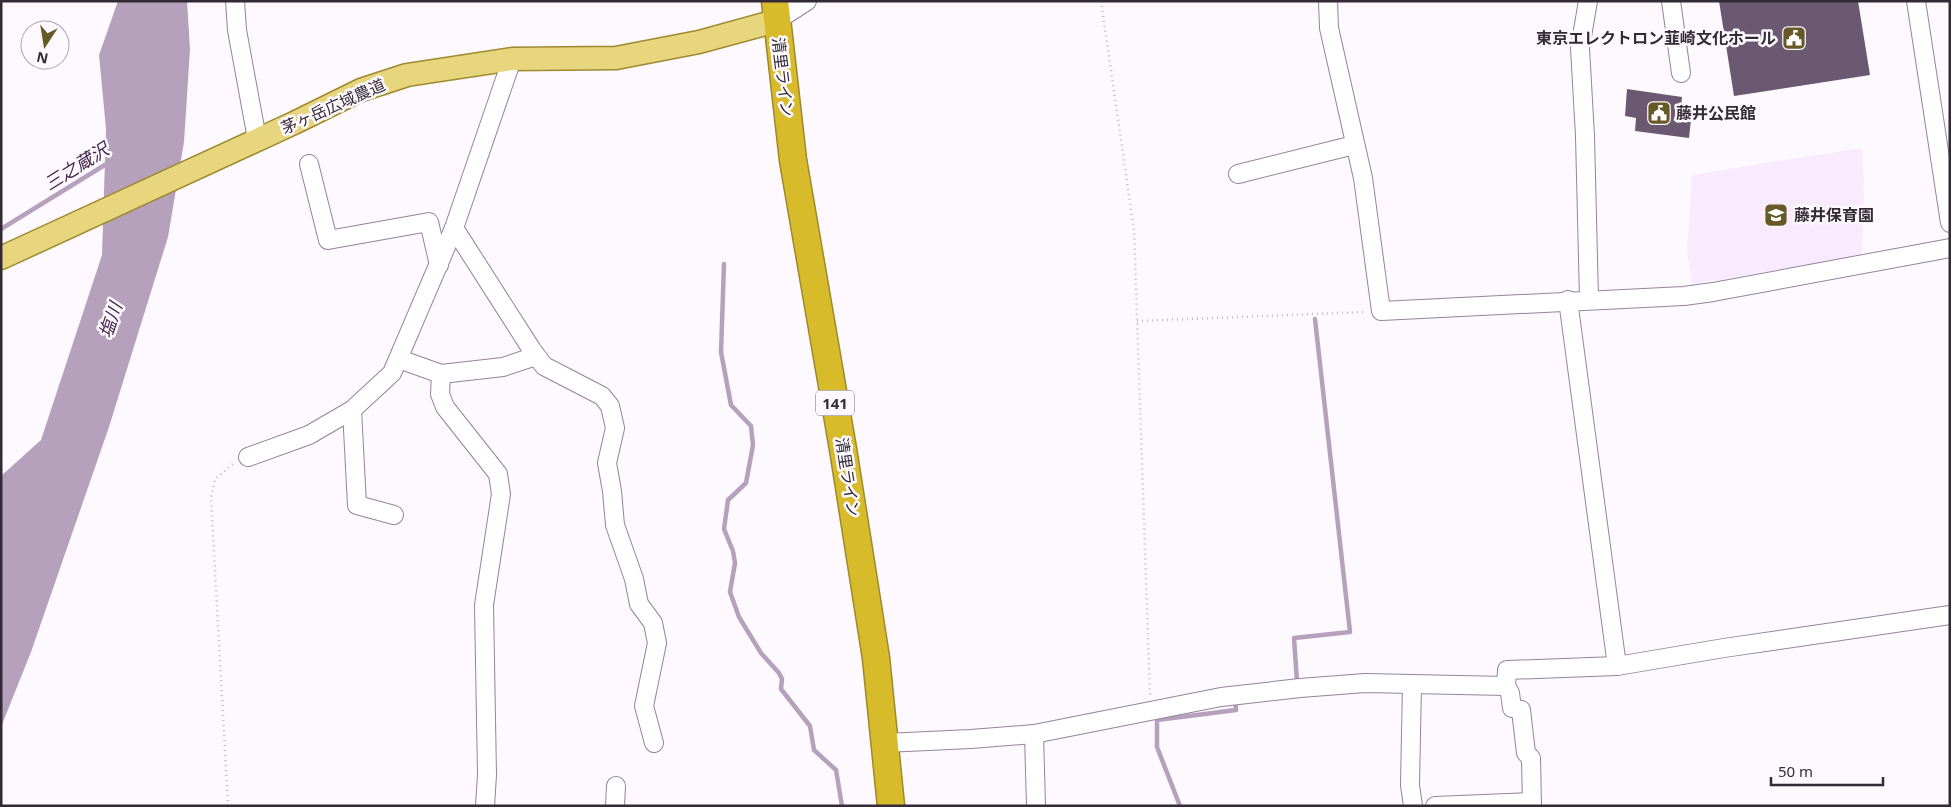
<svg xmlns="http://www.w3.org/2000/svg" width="1951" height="807" font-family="'Noto Sans','Noto Sans JP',sans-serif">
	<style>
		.built { fill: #f9eafe }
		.water { fill: #b5a1bc }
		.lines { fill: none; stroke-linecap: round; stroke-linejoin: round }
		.stream { stroke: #b5a1bc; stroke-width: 4.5 }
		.building { fill: #6a5970 }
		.minor-casing { stroke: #95839b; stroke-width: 20 }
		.major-casing { stroke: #9e892e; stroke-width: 25 }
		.highway-casing { stroke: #9e892e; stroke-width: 29 }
		.path { stroke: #bfbbc1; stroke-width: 2.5; stroke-dasharray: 1 4; stroke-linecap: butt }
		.minor { stroke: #fff; stroke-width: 18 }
		.major { stroke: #e8d67f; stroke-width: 22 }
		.highway { stroke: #d8bb2a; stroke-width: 26 }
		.labels { text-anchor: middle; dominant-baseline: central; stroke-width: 5; stroke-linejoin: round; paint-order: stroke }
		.shield { fill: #fdf9fe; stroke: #6f6971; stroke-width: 1 }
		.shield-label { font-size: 15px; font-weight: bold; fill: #322b35 }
		.poi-label { font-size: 16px; font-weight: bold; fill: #322b35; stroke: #fdf9fe; text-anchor: start }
		.street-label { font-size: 16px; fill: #322b35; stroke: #fdf9fe }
		.water-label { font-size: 18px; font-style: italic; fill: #45294e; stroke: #fdf9fe }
	</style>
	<rect width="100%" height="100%" fill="#fdf9fe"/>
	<!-- built -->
	<polygon class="built" points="1862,148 1864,180 1862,256 1692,284 1687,251 1692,175"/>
	<!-- water -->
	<polygon class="water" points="118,1 187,1 190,49 184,142 168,237 109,427 31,652 1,727 1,476 41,440 102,255 106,129 99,55"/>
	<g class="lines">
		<!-- stream -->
		<g class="stream">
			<polyline points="1,229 108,163"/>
			<polyline points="724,264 721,352 731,405 751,426 753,445 746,483 728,500 724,529 733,551 735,563 730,592 739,617 761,653 779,673 782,679 781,689 810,726 814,750 836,770 842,806"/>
			<polyline points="1295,683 1297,682 1294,638 1350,632 1315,319"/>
			<polyline points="1180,806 1157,747 1157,720 1236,710 1235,698"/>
		</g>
	</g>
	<!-- building -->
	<g class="building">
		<polygon points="1719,1 1858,1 1870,75 1734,96"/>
		<polygon points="1627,89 1682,97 1681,108 1692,110 1689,138 1635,131 1636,118 1625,116"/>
	</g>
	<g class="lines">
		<!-- minor casing -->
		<g class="minor-casing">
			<g id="minor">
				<polyline points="235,1 237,30 257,139"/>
				<polyline points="1328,1 1329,28 1363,178 1381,311 1684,296 1713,292 1950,248"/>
				<polyline points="1588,1 1580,48 1585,136 1589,299"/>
				<polyline points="1671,1 1681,73"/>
				<polyline points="1916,1 1950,223"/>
				<polyline points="776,21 807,1"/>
				<polyline points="309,164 328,240 429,222 439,265"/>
				<polyline points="1238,174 1354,145"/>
				<polyline points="454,228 532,350 544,366 602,396 610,406 615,428 607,463 612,491 615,525 634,579 639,604 653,623 657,643 644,706 654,743"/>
				<polyline points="1568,300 1617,666 1724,648 1950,615"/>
				<polyline points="399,359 441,374 440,394 445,407 498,474 501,494 484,605 487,775 485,806"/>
				<polyline points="441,374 503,367 536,356"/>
				<polyline points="352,410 357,505 394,515"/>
				<polyline points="248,457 309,435 352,410 392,373 454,228 512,59"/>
				<polyline points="1412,684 1410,785 1413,806"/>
				<polyline points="1506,686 1510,693 1512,708 1521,710 1526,753 1531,758 1532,806"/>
				<polyline points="1034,734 1036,806"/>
				<polyline points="885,743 971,739 1034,734 1221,697 1300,688 1365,683 1506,686 1507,670 1617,666"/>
				<polyline points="615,806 616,786"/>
				<polyline points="1435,806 1532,802"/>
			</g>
		</g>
		<!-- major casing -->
		<g class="major-casing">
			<polyline id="major" points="1,258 294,123 361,90 407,75 512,59 616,58 699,42 776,21"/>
		</g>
		<!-- highway casing -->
		<g class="highway-casing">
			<polyline id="highway" points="775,1 793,160 843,449 876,658 891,806"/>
		</g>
		<!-- path -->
		<g class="path">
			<polyline points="1101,1 1134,230 1150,695"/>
			<polyline points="1137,321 1365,312"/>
			<polyline points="228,806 211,498 215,479 233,464"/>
		</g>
		<!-- minor -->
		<use href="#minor" class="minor"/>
		<!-- major -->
		<use href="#major" class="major"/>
		<!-- highway -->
		<use href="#highway" class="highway"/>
	</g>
	<!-- icons -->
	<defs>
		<g id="civic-square" transform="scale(1.25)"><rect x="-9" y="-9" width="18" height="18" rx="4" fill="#655a27" stroke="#fdf9fe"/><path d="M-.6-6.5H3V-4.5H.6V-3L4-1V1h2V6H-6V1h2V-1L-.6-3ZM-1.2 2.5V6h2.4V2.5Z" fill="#fff"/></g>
		<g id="school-square" transform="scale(1.25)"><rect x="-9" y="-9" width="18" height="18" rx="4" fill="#655a27" stroke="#fdf9fe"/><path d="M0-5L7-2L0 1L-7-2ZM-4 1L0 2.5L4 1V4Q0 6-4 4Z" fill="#fff"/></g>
	</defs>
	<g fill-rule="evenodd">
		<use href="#civic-square" x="1794" y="38"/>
		<use href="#civic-square" x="1659" y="113"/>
		<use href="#school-square" x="1776" y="215"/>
	</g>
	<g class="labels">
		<!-- shield labels -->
		<rect class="shield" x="816" y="390.5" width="38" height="25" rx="4"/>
		<g class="shield-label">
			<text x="835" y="403">141</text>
		</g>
		<!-- poi labels -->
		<g class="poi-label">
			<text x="1776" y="38" text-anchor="end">東京エレクトロン韮崎文化ホール</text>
			<text x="1676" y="113">藤井公民館</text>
			<text x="1794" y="215">藤井保育園</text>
		</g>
		<!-- street labels -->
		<g class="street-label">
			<text transform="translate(783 77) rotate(83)">清里ライン</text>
			<text transform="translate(333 106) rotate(-24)">茅ヶ岳広域農道</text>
			<text transform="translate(848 477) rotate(81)">清里ライン</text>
		</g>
		<!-- water labels -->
		<g class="water-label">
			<text transform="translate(76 166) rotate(-32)">三之蔵沢</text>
			<text transform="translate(110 320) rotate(-71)">塩川</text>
		</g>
	</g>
	<!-- border -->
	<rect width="1951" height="807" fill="none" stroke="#322b35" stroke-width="5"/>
	<!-- north arrow -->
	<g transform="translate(45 45) rotate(192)"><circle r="24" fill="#fdf9fe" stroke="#aca7ae"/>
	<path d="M0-4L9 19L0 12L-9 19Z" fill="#655a27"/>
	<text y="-8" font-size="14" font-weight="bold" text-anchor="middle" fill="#322b35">N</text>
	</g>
	<!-- scale -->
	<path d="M1771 777v8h112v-8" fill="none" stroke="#322b35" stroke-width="2.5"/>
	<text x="1778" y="777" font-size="15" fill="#322b35" stroke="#fdf9fe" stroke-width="4" paint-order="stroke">50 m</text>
</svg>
